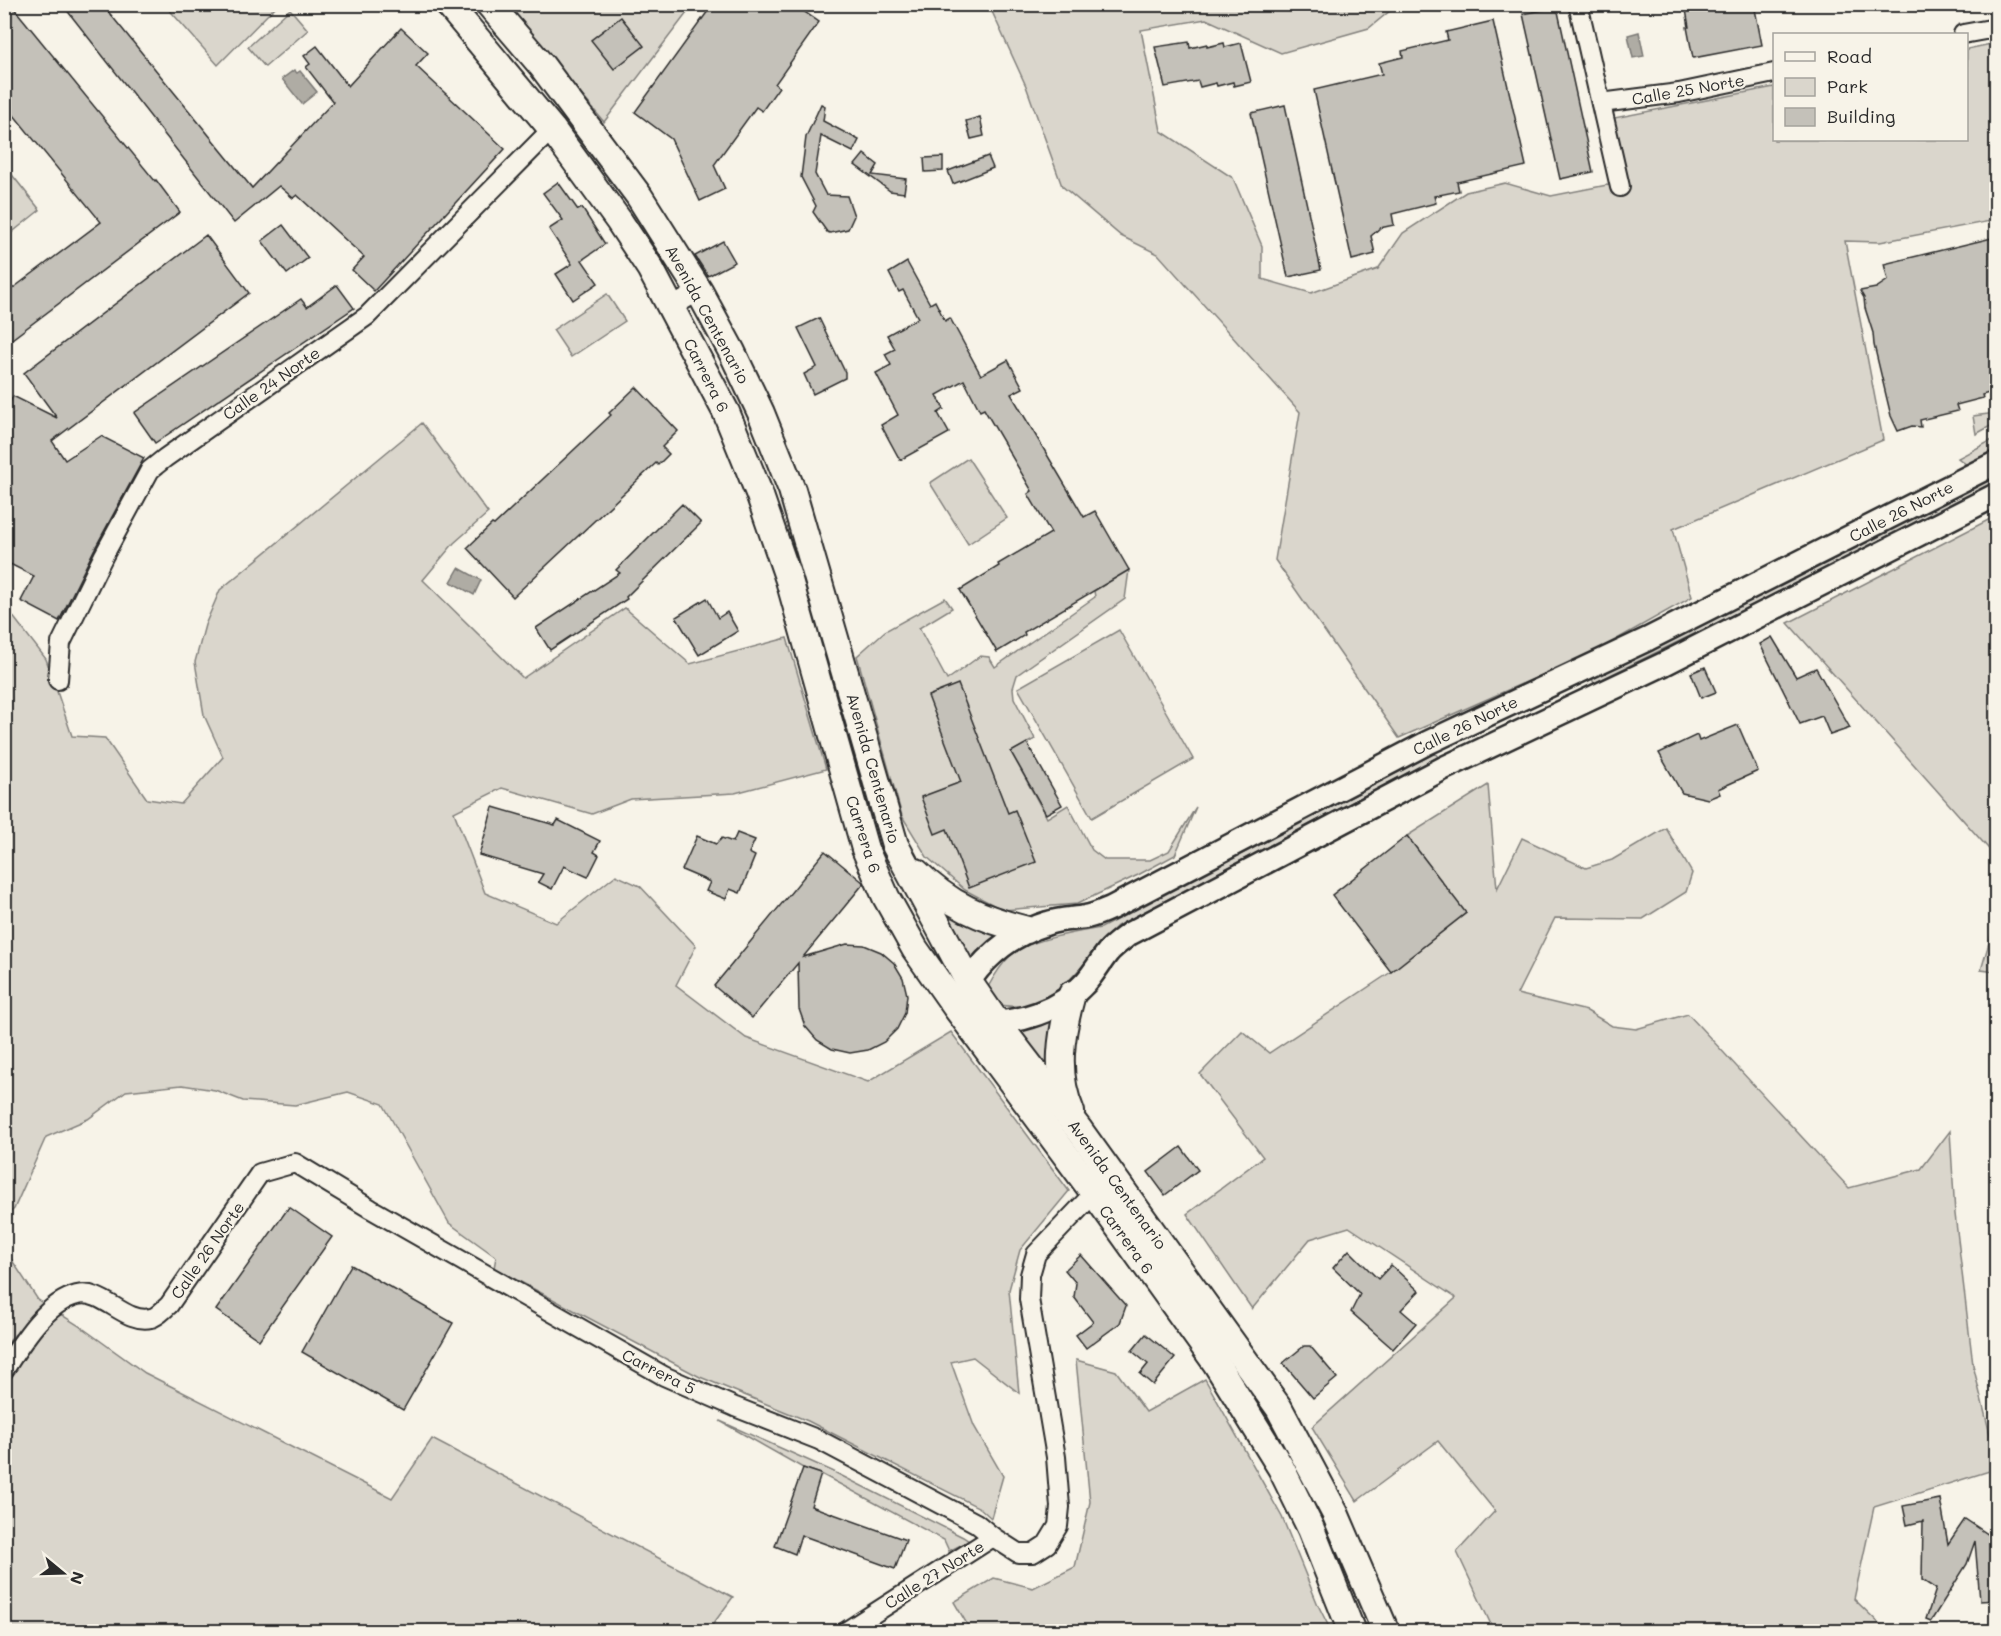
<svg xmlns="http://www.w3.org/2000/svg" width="2001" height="1636" font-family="Mali,sans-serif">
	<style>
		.green { fill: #dad6cc; stroke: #82807c; stroke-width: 1.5 }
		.water { fill: #afaca4; stroke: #7a7874; stroke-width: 1.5 }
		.building { fill: #c4c1b9; stroke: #2b2b2b; stroke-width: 1.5 }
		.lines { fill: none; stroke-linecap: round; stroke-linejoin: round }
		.minor-casing { stroke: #2b2b2b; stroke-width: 22 }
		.tertiary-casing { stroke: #2b2b2b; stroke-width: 27 }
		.secondary-casing { stroke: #2b2b2b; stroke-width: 30 }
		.minor { stroke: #f7f3e8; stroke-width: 18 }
		.tertiary { stroke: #f7f3e8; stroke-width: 22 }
		.secondary { stroke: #f7f3e8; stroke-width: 26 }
		.labels { text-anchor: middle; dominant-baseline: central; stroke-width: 4.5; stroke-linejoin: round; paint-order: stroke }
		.street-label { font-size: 16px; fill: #2b2b2b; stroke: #f7f3e8 }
	</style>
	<rect width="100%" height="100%" fill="#f7f3e8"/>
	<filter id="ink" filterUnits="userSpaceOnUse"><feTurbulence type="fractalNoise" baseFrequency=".0167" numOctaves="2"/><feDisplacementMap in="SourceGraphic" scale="12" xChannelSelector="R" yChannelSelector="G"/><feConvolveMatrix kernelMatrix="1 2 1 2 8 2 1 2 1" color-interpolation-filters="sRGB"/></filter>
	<g filter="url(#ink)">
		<!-- green -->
		<g class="green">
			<polygon points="165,5 277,5 218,65"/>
			<polygon points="507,5 693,5 604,122"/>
			<polygon points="989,5 1397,5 1369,28 1281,53 1206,19 1141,30 1161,131 1233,178 1262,246 1262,279 1311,293 1378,269 1403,233 1466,192 1505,183 1551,196 1607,185 1626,188 1614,118 1774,87 1774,140 1966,140 1967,49 1996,43 1996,220 1880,242 1845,241 1883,440 1673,529 1692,597 1594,652 1399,738 1275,560 1300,412 1158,254 1121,236 1062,186 1026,86"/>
			<polygon points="290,9 308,30 265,67 248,47"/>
			<polygon points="5,166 40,210 5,238 4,238"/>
			<polygon points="607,294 625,321 571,357 553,330"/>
			<polygon points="1996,413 1996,423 1976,434 1973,416"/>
			<polygon points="422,423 488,513 454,543 423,580 523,678 625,608 690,664 787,638 826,769 735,793 631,799 592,814 502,788 454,812 485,893 556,923 616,875 640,886 696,946 676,985 746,1038 868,1082 951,1032 1069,1191 1020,1250 1009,1290 1019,1393 973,1357 951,1362 974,1426 1003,1476 991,1518 980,1508 808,1421 700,1377 494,1268 496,1257 449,1223 383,1104 348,1092 295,1105 243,1101 215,1090 182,1085 126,1091 88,1119 46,1137 14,1209 5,1217 5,606 46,659 72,736 105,738 147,799 181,804 223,757 204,715 195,662 205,625 220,590"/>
			<polygon points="1996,438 1996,451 1967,465 1958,458"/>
			<polygon points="968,458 1007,518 968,544 930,483"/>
			<polygon points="1996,474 1996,482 1806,579 1594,683 1592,679"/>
			<polygon points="1996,516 1996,857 1788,623"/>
			<polygon points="1129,570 1125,599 1017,675 1013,688 1014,698 1035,739 1011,752 1047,818 1068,805 1092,850 1105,860 1150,860 1169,851 1196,807 1175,855 1138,875 1077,904 1003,910 965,890 927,857 902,816 857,656 885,631 945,598 952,608 919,628 947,680 980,656 989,657 995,667 1095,597 1094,591"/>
			<polygon points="1119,630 1193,759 1092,818 1018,688"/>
			<path d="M1435,753L1438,757L1117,926C1087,955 1066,1000 1020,1006C1015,1006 1007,1007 1002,1005C996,1002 992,992 988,987C994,976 1001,965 1010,956C1026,940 1078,932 1101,928Z"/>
			<polygon points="1488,785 1497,889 1522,838 1586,868 1612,860 1666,828 1692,873 1686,892 1643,919 1555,918 1517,994 1587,1011 1612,1026 1636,1029 1688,1014 1849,1188 1921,1169 1950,1131 1955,1214 1973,1365 1996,1459 1996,1469 1874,1507 1854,1599 1887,1631 1494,1631 1457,1552 1495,1511 1438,1441 1357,1501 1312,1427 1456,1298 1349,1227 1310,1239 1252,1309 1187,1214 1263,1157 1200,1074 1242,1031 1269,1053 1391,972 1466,913 1407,836"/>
			<polygon points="931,900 955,918 1002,935 973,966"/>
			<polygon points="1996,919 1996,972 1981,970"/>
			<polygon points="1055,1016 1049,1069 1017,1028"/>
			<polygon points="4,1248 38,1300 81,1327 145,1373 392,1498 432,1439 733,1597 708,1631 5,1631 4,1349 15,1334 5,1347"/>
			<polygon points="1076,1360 1116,1371 1146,1412 1205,1379 1282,1517 1318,1605 1331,1631 971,1631 954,1602 994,1578 1033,1588 1075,1567 1090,1502"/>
			<polygon points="720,1421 832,1471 963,1537 969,1541 949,1551 944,1540 821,1474 803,1468"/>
		</g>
		<!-- water -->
		<g class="water">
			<polygon points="1639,32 1644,56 1633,58 1628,35"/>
			<polygon points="294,70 297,73 300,71 317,92 302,104 282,79"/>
			<polygon points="459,568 481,580 474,595 451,582"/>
		</g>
		<!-- building -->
		<g class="building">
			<polygon points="62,4 102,4 252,188 333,102 306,67 310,64 304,56 317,46 348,86 401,28 428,53 416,66 505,149 374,291 352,270 364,257 297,195 293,198 279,186 234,223"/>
			<polygon points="713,4 807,4 802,10 819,22 775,84 779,87 762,111 756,107 714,165 725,189 700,201 671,139 635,112"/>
			<polygon points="1685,4 1754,4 1762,45 1693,58 1687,27 1689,27"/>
			<polygon points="13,7 155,181 156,180 180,212 4,345 4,295 101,222 4,103 4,14"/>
			<polygon points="1557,7 1593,172 1560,179 1523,14"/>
			<polygon points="621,17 644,46 614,69 591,40"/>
			<polygon points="1493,21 1526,166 1457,182 1459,191 1434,196 1436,203 1392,214 1394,225 1380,228 1371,236 1375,254 1352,260 1314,90 1382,74 1379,63 1403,57 1402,51 1448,40 1446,32"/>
			<polygon points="1189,42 1190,48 1207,44 1207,47 1224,43 1225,47 1241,43 1251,82 1234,86 1233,82 1217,86 1216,83 1200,87 1198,81 1165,87 1155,47"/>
			<polygon points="821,104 825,106 823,121 859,140 853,152 821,136 815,174 826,195 847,196 854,216 848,229 830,233 827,232 813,212 816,206 801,177 806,137"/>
			<polygon points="1285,105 1321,270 1288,277 1251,113"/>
			<polygon points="980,117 984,136 971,139 966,121"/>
			<polygon points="864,154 878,165 872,175 906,179 904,193 890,191 855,165"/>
			<polygon points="988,156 993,168 953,184 948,171"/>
			<polygon points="943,157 943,171 925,172 924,158"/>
			<polygon points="558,182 578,210 582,208 605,244 582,260 598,283 573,300 556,274 572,264 549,229 563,220 543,193"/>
			<polygon points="283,225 308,258 287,274 262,241"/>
			<polygon points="206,235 249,293 52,441 65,460 101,436 144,458 94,550 59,621 21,601 34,576 4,561 4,414 13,396 57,418 24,373"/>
			<polygon points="1996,237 1996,391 1982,395 1983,398 1956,405 1958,411 1920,420 1921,427 1912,426 1898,431 1891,416 1874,345 1873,333 1865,308 1864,298 1860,291 1876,288 1888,280 1884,264"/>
			<polygon points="723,241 735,262 708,276 695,256"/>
			<polygon points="907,262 930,304 935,301 945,321 950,318 981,375 1008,360 1023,388 1011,394 1084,517 1095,511 1129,570 1024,632 1025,635 997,652 960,590 999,566 998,564 1051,533 1028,494 1032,491 984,409 980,411 964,380 937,395 944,409 938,413 949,433 900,460 881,425 898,415 876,373 891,365 885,354 895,349 887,335 918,318 903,290 899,292 889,273"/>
			<polygon points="337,285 354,308 155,443 134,413 301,299 307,307"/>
			<polygon points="819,318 845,372 845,378 813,394 804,374 817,367 798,328"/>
			<polygon points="636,387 678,431 662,447 669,454 658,465 656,463 513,597 467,548 492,524 494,525 611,415 609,413"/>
			<polygon points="682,504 701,523 626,597 627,599 550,650 536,628 620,573 616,570"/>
			<polygon points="707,598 718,618 727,612 738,631 699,655 676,617"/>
			<polygon points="1772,637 1796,677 1816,668 1850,728 1830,735 1822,716 1800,724 1760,644"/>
			<polygon points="1705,667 1716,692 1701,698 1691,673"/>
			<polygon points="958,684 1008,813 1015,810 1036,862 969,888 947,829 935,834 921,797 961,782 928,696"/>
			<polygon points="1738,725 1758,771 1718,789 1720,794 1708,799 1682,793 1659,753 1697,735 1699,741"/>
			<polygon points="1027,743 1062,805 1046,814 1011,752"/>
			<polygon points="493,807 555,825 558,820 600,841 594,852 599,855 588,877 564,866 552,889 538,882 543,874 479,855"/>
			<polygon points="737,833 755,840 749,853 755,856 740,893 730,889 726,899 706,891 710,882 682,870 697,836 716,844 722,838 733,842"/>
			<polygon points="1407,836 1466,913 1391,972 1332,895"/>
			<polygon points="825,851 864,883 803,957 847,944 864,945 881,952 894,963 903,978 907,995 905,1013 897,1029 884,1042 868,1050 850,1053 832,1049 817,1040 805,1026 799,1009 798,963 752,1018 714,986"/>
			<polygon points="1181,1147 1198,1170 1165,1195 1148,1172"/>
			<polygon points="289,1207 332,1237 259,1340 216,1310"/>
			<polygon points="1349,1250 1378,1279 1391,1265 1419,1291 1401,1310 1416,1323 1393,1349 1351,1312 1360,1294 1333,1268"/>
			<polygon points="1081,1255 1126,1306 1120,1323 1086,1348 1076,1335 1093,1322 1074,1297 1076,1283 1065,1270"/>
			<polygon points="351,1265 453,1323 403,1410 302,1352"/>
			<polygon points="1146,1334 1175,1358 1153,1385 1140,1374 1148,1364 1132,1351"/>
			<polygon points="1304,1346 1310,1346 1337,1378 1313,1398 1283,1363"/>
			<polygon points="803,1468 821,1474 811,1506 906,1540 895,1569 801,1535 795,1554 775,1546"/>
			<polygon points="1940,1499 1948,1544 1965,1519 1992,1537 1996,1600 1980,1601 1975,1541 1967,1564 1931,1621 1926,1619 1936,1589 1922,1580 1923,1521 1907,1525 1903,1506"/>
		</g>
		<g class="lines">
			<!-- minor casing -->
			<g class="minor-casing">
				<g id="minor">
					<polyline points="1578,4 1620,187"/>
					<polyline points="1963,34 1996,28"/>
					<polyline points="1601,103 1679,93 1774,73"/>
					<polyline points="672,307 699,291"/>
					<polyline points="58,680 61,643 104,555 150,470 165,458 367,316 552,129"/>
					<path d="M4,1370C21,1344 45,1303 77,1295C104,1289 124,1324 151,1318C157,1317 164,1309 169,1305L260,1173L295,1163L371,1209L664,1376L735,1407L819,1440L976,1523L993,1537L1018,1553H1033L1047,1544L1058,1526L1060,1507L1056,1457L1029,1299L1030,1275L1036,1254L1094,1193"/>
					<polyline points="845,1632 993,1537"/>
				</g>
			</g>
			<!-- tertiary casing -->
			<g class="tertiary-casing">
				<g id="tertiary">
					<path d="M960,996C979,961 1009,935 1048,923C1059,919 1073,919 1085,917C1094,916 1103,911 1111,908L1427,743L1648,639L1996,463"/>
					<path d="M981,1023C1018,1024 1060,1011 1086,982C1094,973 1100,962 1108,952C1114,945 1122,940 1129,934L1444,768L1664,664L1996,495"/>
				</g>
			</g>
			<!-- secondary casing -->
			<g class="secondary-casing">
				<g id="secondary">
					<polyline points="448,4 552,129 619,221 650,268 726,412 759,493 789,580 865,849 886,897 915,949 955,1006 1094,1193 1216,1363 1281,1468 1311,1529 1352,1632"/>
					<polyline points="489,4 542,66 639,196 699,291 732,352 761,413 792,490 895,845 968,981 997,1023 1080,1131 1279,1408 1335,1513 1386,1632"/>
					<path d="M916,872C949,905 982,919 1027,930"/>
					<path d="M1071,1112C1054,1073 1061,1033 1072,994"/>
				</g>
			</g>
			<!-- minor -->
			<use href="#minor" class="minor"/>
			<!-- tertiary -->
			<use href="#tertiary" class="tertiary"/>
			<!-- secondary -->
			<use href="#secondary" class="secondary"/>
		</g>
	</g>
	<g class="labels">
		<!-- street labels -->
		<g class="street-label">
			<text transform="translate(1688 89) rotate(-10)">Calle 25 Norte</text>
			<text transform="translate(708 314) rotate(61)">Avenida Centenario</text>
			<text transform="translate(707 375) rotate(63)">Carrera 6</text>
			<text transform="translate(271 383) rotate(-35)">Calle 24 Norte</text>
			<text transform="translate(1901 511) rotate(-27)">Calle 26 Norte</text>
			<text transform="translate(1465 725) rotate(-26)">Calle 26 Norte</text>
			<text transform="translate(874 768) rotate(74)">Avenida Centenario</text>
			<text transform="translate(864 834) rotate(72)">Carrera 6</text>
			<text transform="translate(1118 1184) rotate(54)">Avenida Centenario</text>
			<text transform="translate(1127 1239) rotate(54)">Carrera 6</text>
			<text transform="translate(207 1250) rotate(-55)">Calle 26 Norte</text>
			<text transform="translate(659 1371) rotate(27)">Carrera 5</text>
			<text transform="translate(934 1574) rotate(-32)">Calle 27 Norte</text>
		</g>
	</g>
	<!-- margin -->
	<rect width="2001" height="1636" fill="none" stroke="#f7f3e8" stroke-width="24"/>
	<rect x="12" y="12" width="1977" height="1612" fill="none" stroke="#2b2b2b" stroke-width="2" filter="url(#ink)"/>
	<!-- legend -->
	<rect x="1773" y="33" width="195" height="108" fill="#f7f3e8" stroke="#a5a39c" stroke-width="1.5"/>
	<rect x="1785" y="52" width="30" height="9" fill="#f7f3e8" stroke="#a5a39c" stroke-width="1.5"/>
	<text x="1827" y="63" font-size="18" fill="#2b2b2b">Road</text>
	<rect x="1785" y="78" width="30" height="18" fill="#dad6cc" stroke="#a5a39c" stroke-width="1.5"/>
	<text x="1827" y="93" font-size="18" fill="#2b2b2b">Park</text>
	<rect x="1785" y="108" width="30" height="18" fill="#c4c1b9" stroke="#a5a39c" stroke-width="1.5"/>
	<text x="1827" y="123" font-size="18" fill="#2b2b2b">Building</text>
	<!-- north arrow -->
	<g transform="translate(63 1573) rotate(109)" stroke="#f7f3e8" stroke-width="4.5" paint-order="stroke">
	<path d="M0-4.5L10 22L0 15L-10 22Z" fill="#2b2b2b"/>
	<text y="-9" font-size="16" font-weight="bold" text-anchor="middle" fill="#2b2b2b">N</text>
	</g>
</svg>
